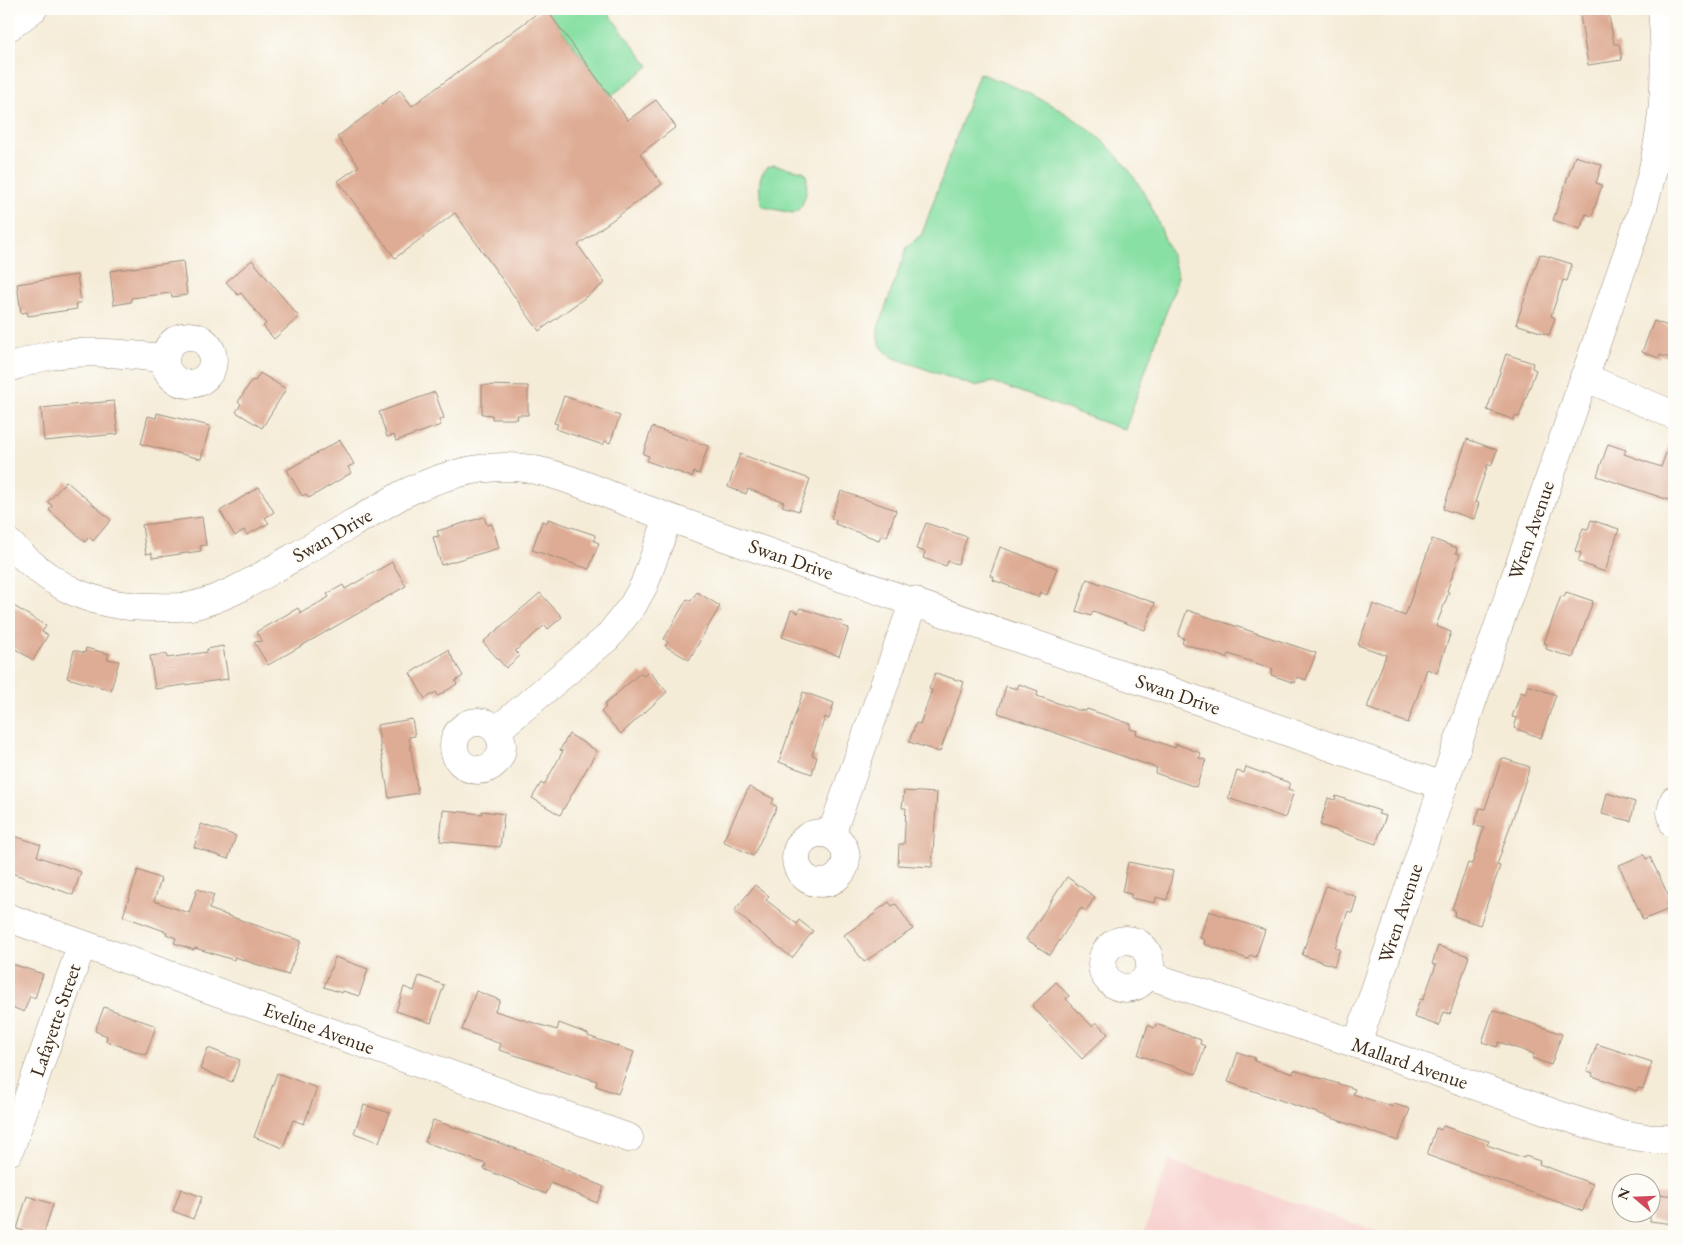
<svg xmlns="http://www.w3.org/2000/svg" width="1683" height="1245" font-family="'EB Garamond',serif">
	<style>
		.built { fill: #f7d0ce }
		.green { fill: #88e0a4; stroke: #628561 }
		.building { fill: #deac94 }
		.lines { fill: none; stroke-linecap: round; stroke-linejoin: round }
		.minor-casing { stroke: #988b7b; stroke-width: 29 }
		.minor { stroke: #fff; stroke-width: 28 }
		.labels { text-anchor: middle; dominant-baseline: central; stroke-width: 4; stroke-linejoin: round; paint-order: stroke }
		.street-label { font-size: 20px; fill: #3b2a1e; stroke: #fdfcf7 }
	</style>
	<rect width="100%" height="100%" fill="#fdfcf7"/>
	<filter id="ink" filterUnits="userSpaceOnUse"><feTurbulence type="fractalNoise" baseFrequency=".02" numOctaves="2"/><feDisplacementMap in="SourceGraphic" scale="10" xChannelSelector="R" yChannelSelector="G"/><feConvolveMatrix kernelMatrix="1 2 1 2 8 2 1 2 1" color-interpolation-filters="sRGB"/></filter>
	<filter id="wash" filterUnits="userSpaceOnUse"><feTurbulence type="fractalNoise" baseFrequency=".0096" numOctaves="4" result="noise"/><feDisplacementMap in="SourceGraphic" scale="20" xChannelSelector="R" yChannelSelector="G"/><feGaussianBlur stdDeviation="1.12" result="paint"/><feColorMatrix in="noise" values="0 0 0 0 0 0 0 0 0 0 0 0 0 0 0 0 0 1.4 0 .05"/><feComposite in="paint" operator="in"/></filter>
	<g filter="url(#wash)">
		<rect width="100%" height="100%" fill="#f5ecd8"/>
		<!-- built -->
		<polygon class="built" points="1169,1160 1391,1236 1143,1236"/>
		<!-- green -->
		<g class="green">
			<polygon points="546,9 605,9 649,66 611,96"/>
			<path d="M979,73C1068,106 1130,143 1164,237C1167,246 1179,271 1177,280C1174,295 1166,311 1161,326C1149,361 1137,395 1125,430L993,382L974,386L894,358C882,350 876,343 878,328L907,247L922,234Z"/>
			<path d="M774,165L803,171L806,174C809,185 805,211 792,213L764,207L761,205C760,189 755,170 774,165Z"/>
		</g>
		<g id="blocks">
			<!-- building -->
			<g class="building">
				<polygon points="543,9 546,9 628,120 656,100 676,127 640,154 662,184 578,245 605,283 539,331 455,213 395,258 338,181 359,166 337,137 400,90 412,106"/>
				<polygon points="1579,9 1608,9 1614,44 1619,44 1622,60 1588,65"/>
				<polygon points="1575,156 1602,165 1596,183 1602,185 1592,216 1586,214 1580,229 1553,220"/>
				<polygon points="1540,254 1572,264 1567,281 1563,280 1551,316 1555,318 1549,335 1516,324"/>
				<polygon points="252,260 299,317 274,339 263,326 266,324 241,293 238,295 226,282"/>
				<polygon points="183,261 187,295 172,297 171,293 131,298 131,302 114,305 110,271"/>
				<polygon points="77,275 81,303 76,303 77,309 28,316 27,312 21,313 17,284"/>
				<polygon points="1654,321 1674,328 1674,359 1660,355 1659,358 1642,352"/>
				<polygon points="1506,354 1533,363 1532,368 1536,370 1519,417 1515,416 1514,420 1487,410"/>
				<polygon points="260,373 286,389 262,428 236,412 241,404 238,402 252,380 255,381"/>
				<polygon points="482,385 528,386 528,415 517,415 518,419 492,419 492,415 482,414"/>
				<polygon points="435,392 444,418 439,420 441,425 396,441 394,435 387,437 379,412"/>
				<polygon points="564,396 620,416 610,443 605,441 603,445 556,429 558,424 554,423"/>
				<polygon points="114,401 118,434 44,441 41,408"/>
				<polygon points="157,413 210,426 201,459 141,444 148,416 156,418"/>
				<polygon points="652,427 708,446 699,474 694,472 692,477 647,461 649,456 643,454"/>
				<polygon points="1672,437 1674,438 1674,483 1669,500 1597,476 1608,444 1626,450 1624,454 1661,467"/>
				<polygon points="1467,439 1497,450 1491,466 1488,464 1475,502 1479,503 1474,519 1443,509"/>
				<polygon points="340,440 354,464 348,467 351,473 309,498 306,494 302,496 287,470"/>
				<polygon points="740,454 810,479 799,511 782,506 784,502 748,489 746,494 728,487"/>
				<polygon points="66,481 111,520 93,541 89,537 85,542 49,510 52,506 48,502"/>
				<polygon points="259,487 274,512 265,518 269,523 247,535 244,530 235,536 220,511"/>
				<polygon points="841,491 896,510 887,537 881,535 879,540 835,524 836,520 831,518"/>
				<polygon points="202,517 206,545 200,546 201,551 152,558 152,553 146,554 142,525"/>
				<polygon points="484,517 487,525 492,524 499,548 441,565 433,537 439,536 437,531"/>
				<polygon points="548,519 595,535 594,541 599,543 589,569 532,550 542,521 547,523"/>
				<polygon points="1591,520 1619,529 1605,572 1578,562 1581,553 1575,551 1583,528 1588,529"/>
				<polygon points="926,523 967,537 958,564 948,561 946,566 923,558 925,552 916,549"/>
				<polygon points="1432,539 1457,548 1456,553 1460,554 1447,591 1449,592 1436,626 1451,632 1437,673 1427,669 1408,723 1367,708 1386,655 1358,645 1373,604 1405,616"/>
				<polygon points="1000,547 1057,568 1047,595 1040,592 1038,597 993,580 994,577 990,576"/>
				<polygon points="392,562 406,586 268,665 254,642 262,641 256,632 298,608 301,613 329,597 327,594 343,585 345,589"/>
				<polygon points="1087,579 1155,603 1145,630 1093,611 1091,616 1076,611"/>
				<polygon points="697,592 720,606 689,660 665,646 668,642 664,639 687,599 691,601"/>
				<polygon points="1566,592 1593,601 1573,658 1546,649 1547,644 1544,643 1561,596 1564,597"/>
				<polygon points="540,593 562,617 548,629 545,625 515,651 520,656 506,668 483,642"/>
				<polygon points="9,603 46,626 42,632 48,635 33,660 9,645"/>
				<polygon points="800,608 843,622 842,626 849,628 839,656 782,637 791,610 798,613"/>
				<polygon points="1187,610 1316,653 1306,680 1297,677 1295,683 1271,675 1273,669 1229,654 1227,658 1182,643 1184,638 1178,636"/>
				<polygon points="223,646 228,679 155,689 150,656 167,654 167,658 207,652 207,649"/>
				<polygon points="86,648 109,654 107,659 119,661 111,690 67,678 74,650 85,653"/>
				<polygon points="448,650 463,676 455,681 457,684 438,696 436,692 425,699 410,673"/>
				<polygon points="649,671 667,692 621,734 601,712 606,707 604,705 640,673 644,676"/>
				<polygon points="935,673 964,682 940,752 909,742 916,723 920,724 932,690 929,689"/>
				<polygon points="1019,684 1038,691 1037,696 1078,710 1086,711 1087,709 1131,724 1130,729 1137,731 1136,734 1175,748 1176,744 1201,753 1199,758 1206,760 1196,787 1155,773 1157,768 998,713 1006,686 1017,689"/>
				<polygon points="1528,685 1556,695 1541,738 1514,728 1517,718 1512,717 1521,692 1525,694"/>
				<polygon points="803,692 834,703 829,719 825,717 812,755 817,757 812,774 779,762"/>
				<polygon points="412,719 415,736 409,737 418,793 389,798 377,725"/>
				<polygon points="569,734 597,751 560,815 532,798 541,783 544,785 563,751 560,750"/>
				<polygon points="1502,758 1530,767 1497,865 1500,866 1480,925 1454,916 1455,910 1452,909 1468,863 1472,864 1484,828 1474,825 1480,808 1485,809"/>
				<polygon points="1246,767 1290,783 1288,789 1294,791 1285,818 1228,798 1237,771 1244,773"/>
				<polygon points="749,787 774,799 772,804 777,807 753,856 723,841"/>
				<polygon points="904,791 937,793 932,867 898,865 899,844 904,844 906,808 902,808"/>
				<polygon points="1607,793 1635,802 1631,821 1602,814"/>
				<polygon points="1336,796 1380,811 1378,814 1386,816 1376,844 1320,825 1328,798 1335,800"/>
				<polygon points="443,810 482,814 482,811 504,814 500,847 440,841"/>
				<polygon points="201,824 236,836 228,859 194,847"/>
				<polygon points="12,835 41,845 37,856 81,872 73,895 9,872 9,844"/>
				<polygon points="1644,855 1646,859 1650,857 1671,901 1667,903 1669,909 1643,920 1619,865"/>
				<polygon points="1128,862 1173,871 1167,900 1156,897 1155,903 1131,898 1131,894 1122,892"/>
				<polygon points="138,870 161,879 154,901 189,913 197,889 214,895 209,909 301,941 288,975 235,957 234,960 195,948 194,950 174,943 176,938 166,934 167,932 123,916"/>
				<polygon points="1067,877 1095,897 1086,911 1081,908 1050,955 1026,939"/>
				<polygon points="755,885 769,896 766,900 797,924 799,920 813,931 792,958 734,911"/>
				<polygon points="1326,886 1357,897 1352,913 1348,911 1335,948 1340,949 1334,966 1302,955"/>
				<polygon points="889,902 892,906 896,904 913,929 864,962 844,935 876,913 875,912"/>
				<polygon points="1209,911 1265,930 1256,957 1250,955 1248,959 1204,944 1205,940 1200,938"/>
				<polygon points="1438,946 1469,956 1450,1014 1444,1012 1439,1026 1414,1017 1420,999 1423,1000 1436,965 1432,964"/>
				<polygon points="335,957 368,969 359,996 343,991 342,993 324,987"/>
				<polygon points="9,963 43,974 35,998 30,996 24,1012 9,1006"/>
				<polygon points="419,976 444,985 431,1023 396,1011 404,987 414,991"/>
				<polygon points="1056,982 1069,996 1066,999 1092,1026 1096,1022 1108,1034 1082,1059 1032,1006"/>
				<polygon points="476,991 500,1000 495,1011 557,1030 559,1023 588,1034 588,1036 634,1052 618,1094 596,1086 597,1081 499,1050 501,1044 462,1030"/>
				<polygon points="104,1007 156,1026 146,1055 106,1041 107,1036 95,1031"/>
				<polygon points="1493,1010 1562,1034 1551,1065 1532,1058 1534,1054 1499,1042 1497,1047 1482,1042"/>
				<polygon points="1156,1024 1201,1040 1200,1044 1205,1046 1196,1074 1138,1055 1148,1025 1154,1028"/>
				<polygon points="1597,1044 1652,1062 1643,1089 1638,1088 1637,1091 1592,1076 1593,1073 1587,1071"/>
				<polygon points="208,1048 240,1060 232,1082 200,1069"/>
				<polygon points="1238,1052 1255,1058 1254,1061 1293,1074 1294,1070 1355,1089 1353,1094 1393,1107 1394,1104 1410,1109 1398,1141 1228,1082"/>
				<polygon points="277,1073 317,1088 304,1124 293,1120 283,1148 254,1137"/>
				<polygon points="364,1105 390,1113 379,1142 354,1133"/>
				<polygon points="433,1120 543,1158 542,1159 604,1187 597,1203 551,1183 546,1194 484,1169 486,1164 425,1142"/>
				<polygon points="1443,1126 1489,1141 1487,1145 1524,1158 1525,1156 1540,1161 1539,1164 1593,1184 1583,1211 1427,1155 1436,1128 1441,1130"/>
				<polygon points="181,1189 202,1197 193,1219 173,1211"/>
				<polygon points="1650,1193 1674,1196 1674,1224 1650,1221"/>
				<polygon points="27,1196 53,1204 43,1236 17,1229"/>
			</g>
		</g>
	</g>
	<g filter="url(#ink)">
		<use href="#blocks" fill-opacity="0" stroke="#988b7b" stroke-width="1"/>
		<g class="lines">
			<!-- minor casing -->
			<g class="minor-casing">
				<g id="minor">
					<polyline points="9,27 33,9"/>
					<circle cx="189" cy="360" r="24"/>
					<path d="M9,368C23,363 38,357 53,355C90,349 127,355 164,358"/>
					<polyline points="1584,377 1674,415"/>
					<path d="M9,543C53,587 89,607 153,607C166,607 179,608 191,606C228,598 259,577 291,559C328,537 366,516 403,494C436,478 472,466 509,467C548,467 603,493 640,507C675,520 710,532 744,544C978,623 1210,705 1443,786"/>
					<circle cx="478" cy="746" r="24"/>
					<polyline points="497,730 607,638 633,605 644,585 668,518"/>
					<polyline points="1674,800 1671,812 1674,824"/>
					<circle cx="821" cy="858" r="25"/>
					<polyline points="831,835 914,601"/>
					<polyline points="9,918 629,1138"/>
					<circle cx="1126" cy="964" r="24"/>
					<polyline points="1148,975 1357,1044 1556,1114 1616,1133 1652,1139 1674,1139"/>
					<path d="M1357,1044L1443,786L1643,208C1647,191 1652,175 1655,159C1665,110 1667,59 1662,9"/>
					<polyline points="9,1152 82,944"/>
				</g>
			</g>
			<!-- minor -->
			<use href="#minor" class="minor"/>
		</g>
	</g>
	<g class="labels">
		<!-- street labels -->
		<g class="street-label">
			<text transform="translate(1531 530) rotate(-71)">Wren Avenue</text>
			<text transform="translate(332 535) rotate(-30)">Swan Drive</text>
			<text transform="translate(791 559) rotate(19)">Swan Drive</text>
			<text transform="translate(1178 694) rotate(19)">Swan Drive</text>
			<text transform="translate(1400 913) rotate(-72)">Wren Avenue</text>
			<text transform="translate(55 1020) rotate(-71)">Lafayette Street</text>
			<text transform="translate(319 1028) rotate(20)">Eveline Avenue</text>
			<text transform="translate(1410 1063) rotate(19)">Mallard Avenue</text>
		</g>
	</g>
	<!-- margin -->
	<rect width="1683" height="1245" fill="none" stroke="#fdfcf7" stroke-width="30"/>
	<!-- north arrow -->
	<g transform="translate(1636 1198) rotate(289)"><circle r="24" fill="#fdfcf7" stroke="#afa8a0"/>
	<path d="M0-4L9 19L0 12L-9 19Z" fill="#d1495b"/>
	<text y="-8" font-size="14" font-weight="bold" text-anchor="middle" fill="#3b2a1e">N</text>
	</g>
</svg>
